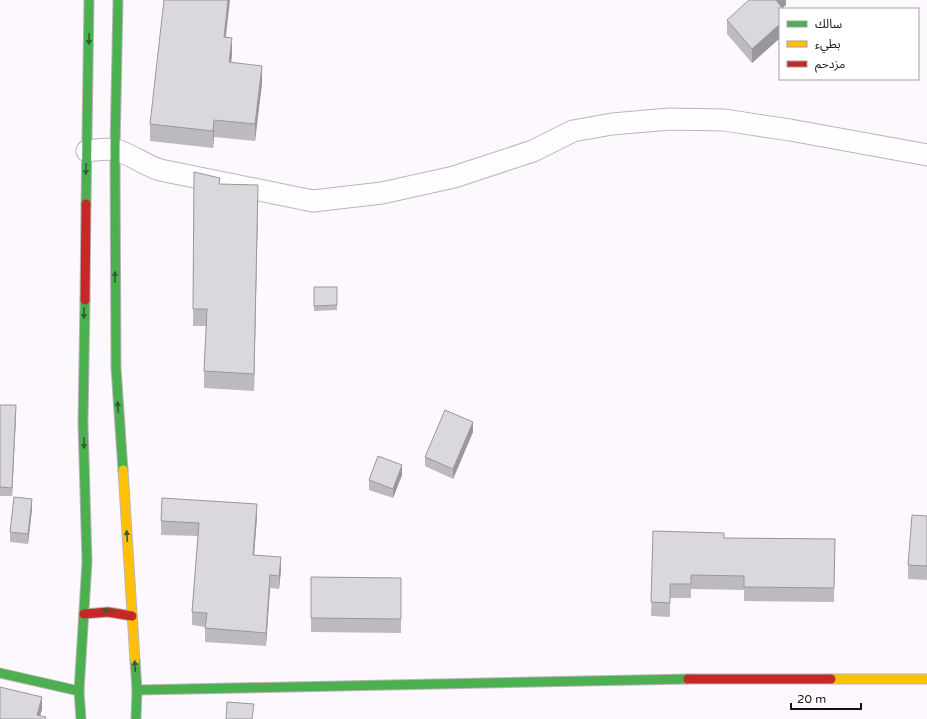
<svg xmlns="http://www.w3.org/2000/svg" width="927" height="719" font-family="'Varela Round','Noto Sans Arabic',sans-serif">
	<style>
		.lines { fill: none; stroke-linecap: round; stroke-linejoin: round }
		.street-casing { stroke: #b9b5b9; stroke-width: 23 }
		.fast-casing { stroke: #b9b5b9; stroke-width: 11 }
		.slow-casing { stroke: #b9b5b9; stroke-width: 11 }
		.jam-casing { stroke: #b9b5b9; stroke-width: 11 }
		.street { stroke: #fffeff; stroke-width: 21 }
		.fast { stroke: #4caf50; stroke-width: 9 }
		.slow { stroke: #ffc107; stroke-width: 9 }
		.jam { stroke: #c62828; stroke-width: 9 }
		.wall { fill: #bcbabe }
		.shaded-wall { fill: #99979b }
		.building { fill: #dbd8dd; stroke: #99979b }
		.oneway { fill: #306032 }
	</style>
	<rect width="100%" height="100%" fill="#fdf8fd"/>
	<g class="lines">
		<!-- street casing -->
		<g class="street-casing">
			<path id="street" d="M87,151C96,150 107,148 116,150C131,154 144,165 160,170L313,201L382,193L454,177L533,151L573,131L612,124L670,119L724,120L790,130L927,155"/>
		</g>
		<!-- fast casing -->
		<g class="fast-casing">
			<g id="fast">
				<polyline points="118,0 115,150 116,368 123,470"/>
				<polyline points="86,204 89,0"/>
				<polyline points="135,660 137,690 136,719"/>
				<polyline points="0,673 79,691"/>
				<polyline points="137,690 688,679"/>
				<polyline points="81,719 79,691 87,562 83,423 85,300"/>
			</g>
		</g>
		<!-- slow casing -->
		<g class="slow-casing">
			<g id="slow">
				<polyline points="123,470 135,660"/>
				<polyline points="831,679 927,679"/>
			</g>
		</g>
		<!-- jam casing -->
		<g class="jam-casing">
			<g id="jam">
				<polyline points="85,300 86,204"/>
				<polyline points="84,614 108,612 132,616"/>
				<polyline points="688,679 831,679"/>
			</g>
		</g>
		<!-- street -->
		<use href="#street" class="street"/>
		<!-- fast -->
		<use href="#fast" class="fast"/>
		<!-- slow -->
		<use href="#slow" class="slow"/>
		<!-- jam -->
		<use href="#jam" class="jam"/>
	</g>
	<!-- wall -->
	<g class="wall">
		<polygon points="786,0 786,5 780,9 780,38 752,63 727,34 727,20"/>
		<polygon points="226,37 232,55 231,63 262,83 255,141 214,137 213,148 150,141 150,124"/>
		<polygon points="194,172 258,202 254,391 204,388 204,371 206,326 193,326"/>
		<polygon points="314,287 337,287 337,310 314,311"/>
		<polygon points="0,405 16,414 12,496 0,496"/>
		<polygon points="473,432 453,479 425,466 425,457"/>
		<polygon points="402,475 393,498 369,490 369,480"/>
		<polygon points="32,509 28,544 10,542 10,532"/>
		<polygon points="927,516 927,580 908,579 908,565"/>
		<polygon points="257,517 254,555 281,570 279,589 270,588 266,646 205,642 205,627 192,625 192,612 198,536 161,535 161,521"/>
		<polygon points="653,531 724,538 835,539 834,602 744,601 744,590 691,589 691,598 670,598 670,617 651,616"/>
		<polygon points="311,577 401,578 401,633 311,632"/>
	</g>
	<!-- shaded-wall -->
	<g class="shaded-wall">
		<polygon points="228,0 230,0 224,54 224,37"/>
		<polygon points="775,0 786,0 786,5 781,9"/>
		<polygon points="780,24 780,38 752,63 752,49"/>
		<polygon points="232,38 232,55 229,80 229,62"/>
		<polygon points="262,66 262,83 255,141 255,124"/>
		<polygon points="214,120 214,137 213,148 213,131"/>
		<polygon points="258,185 258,202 254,391 254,374"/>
		<polygon points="16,405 16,414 12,496 12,488"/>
		<polygon points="473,422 473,432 453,479 453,469"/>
		<polygon points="402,465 402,475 393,498 393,489"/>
		<polygon points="32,499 32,509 28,544 28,534"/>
		<polygon points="257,504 257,517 253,568 253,555"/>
		<polygon points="281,557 281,570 279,589 279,576"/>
		<polygon points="270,575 270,588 266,646 266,633"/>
		<polygon points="42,697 42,710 39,719 37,715"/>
	</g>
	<!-- building -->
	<g class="building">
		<polygon points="164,0 228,0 224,37 232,38 229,62 262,66 255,124 214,120 213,131 150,124"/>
		<polygon points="749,0 776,0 783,9 780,9 780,24 752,49 727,20"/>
		<polygon points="194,172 220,178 219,184 258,185 254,374 204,371 207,309 193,309"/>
		<polygon points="314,287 337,287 337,305 314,306"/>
		<polygon points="0,405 16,405 12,488 0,487"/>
		<polygon points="445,410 473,422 453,469 425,457"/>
		<polygon points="378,456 402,465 393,489 369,480"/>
		<polygon points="14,497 32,499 28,534 10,532"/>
		<polygon points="162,498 257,504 253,555 281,557 279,576 270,575 266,633 205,628 207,613 192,612 199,523 161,521"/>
		<polygon points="912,515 927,516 927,566 908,565"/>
		<polygon points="653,531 724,533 724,538 835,539 834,588 744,587 744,576 691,575 691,584 670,584 670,603 651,602"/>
		<polygon points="311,577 401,578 401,619 311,618"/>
		<polygon points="0,687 42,697 37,715 46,717 45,719 0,719"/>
		<polygon points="227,702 254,704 252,719 226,719"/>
	</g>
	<!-- one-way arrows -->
	<defs><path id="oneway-solid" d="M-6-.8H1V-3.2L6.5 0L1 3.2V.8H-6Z"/></defs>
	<g class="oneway">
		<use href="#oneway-solid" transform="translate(89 39) rotate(91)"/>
		<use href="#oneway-solid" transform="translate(86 169) rotate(92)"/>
		<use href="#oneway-solid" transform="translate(115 277) rotate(-90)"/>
		<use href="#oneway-solid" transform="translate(84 313) rotate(91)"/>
		<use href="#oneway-solid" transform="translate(118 407) rotate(-94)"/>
		<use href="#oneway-solid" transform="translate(84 443) rotate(89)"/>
		<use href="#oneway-solid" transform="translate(127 536) rotate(-94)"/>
		<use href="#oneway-solid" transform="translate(108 611) rotate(-176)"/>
		<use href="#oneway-solid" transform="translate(135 666) rotate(-94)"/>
	</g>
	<!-- legend -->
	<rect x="779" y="8" width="140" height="72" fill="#ffffff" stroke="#a19fa1"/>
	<rect x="787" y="21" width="20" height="6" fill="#4caf50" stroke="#a19fa1"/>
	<text x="815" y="28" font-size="12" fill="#151014">سالك</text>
	<rect x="787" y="41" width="20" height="6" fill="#ffc107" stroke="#a19fa1"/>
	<text x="815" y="48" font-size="12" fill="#151014">بطيء</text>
	<rect x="787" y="61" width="20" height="6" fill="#c62828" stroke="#a19fa1"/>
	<text x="815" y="68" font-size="12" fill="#151014">مزدحم</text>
	<!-- scale -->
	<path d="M791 703v6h70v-6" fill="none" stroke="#151014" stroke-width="2"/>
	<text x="797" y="703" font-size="12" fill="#151014" stroke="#ffffff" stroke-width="3" paint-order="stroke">20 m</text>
</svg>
